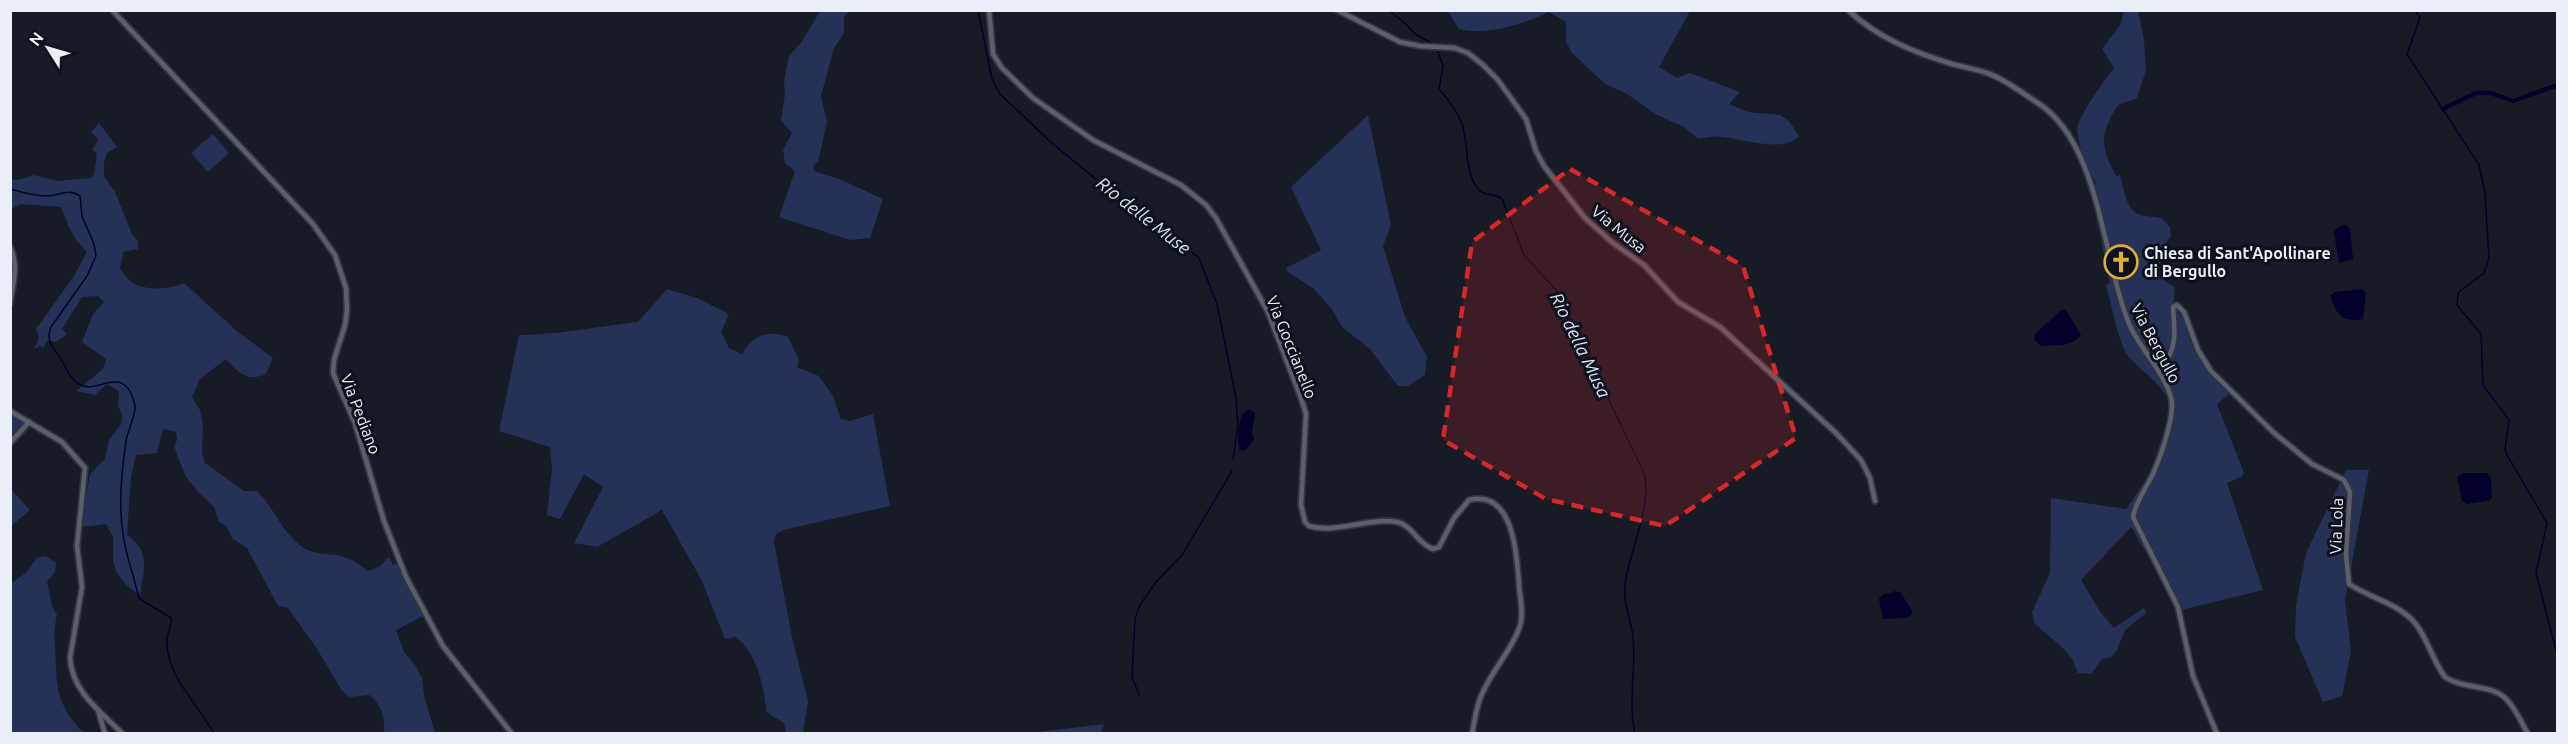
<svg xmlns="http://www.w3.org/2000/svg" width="2568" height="744" font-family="Ubuntu,sans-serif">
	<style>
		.green { fill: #253156 }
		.water { fill: #02012b }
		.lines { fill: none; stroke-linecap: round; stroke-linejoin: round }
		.stream { stroke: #02012b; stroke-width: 1.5 }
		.canal { stroke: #02012b; stroke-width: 4.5 }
		.minor-casing { stroke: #31343d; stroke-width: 8 }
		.minor { stroke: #5a5f6e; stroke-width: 4.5 }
		.marked { fill: #d62828; fill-opacity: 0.2; stroke: #d62828; stroke-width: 4.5; stroke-dasharray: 12 8; stroke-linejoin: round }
		.labels { text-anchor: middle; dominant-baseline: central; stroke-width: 6; stroke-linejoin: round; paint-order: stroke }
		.street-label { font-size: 16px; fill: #eaeef6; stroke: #0d111d }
		.poi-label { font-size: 16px; font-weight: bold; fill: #eaeef6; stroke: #0d111d; text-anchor: start }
		.water-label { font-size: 18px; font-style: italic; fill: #dbe3f6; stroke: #0d111d }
	</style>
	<rect width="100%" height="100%" fill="#161b26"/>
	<!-- green -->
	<g class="green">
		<polygon points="821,10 850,11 844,17 844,33 834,48 821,96 827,122 818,162 813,166 814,171 842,180 883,199 870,238 850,240 779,217 795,171 785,163 783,150 792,133 781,120 785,94 784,81 789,56 800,44"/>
		<path d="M1448,11H1690L1659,67L1677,78L1690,73L1740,92L1729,104L1748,112L1780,115L1789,121L1799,136C1784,154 1741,138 1722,137C1714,136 1706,137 1698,139L1684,127L1657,115L1627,94L1605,84L1571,52L1566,41V22L1549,12C1524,24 1486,36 1459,29Z"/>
		<path d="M2124,11H2138L2144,40L2146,70L2137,98C2132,101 2123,102 2119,105C2116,107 2113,113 2111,117C2099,140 2104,153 2116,176L2120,175C2123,186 2126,209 2138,214C2144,217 2155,216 2162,218L2170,227L2171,236C2158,251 2159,262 2164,280L2173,286L2175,292L2173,308L2183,318L2203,366L2229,394L2217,404L2244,473L2241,477L2227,483L2263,590L2181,610L2131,527L2081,580L2101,613L2114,628L2144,608L2146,613L2125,630L2117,650L2111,657L2102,659L2091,674L2078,673L2072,659L2062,647L2034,623L2032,612L2050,573L2051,498L2126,509C2145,483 2182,428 2166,396C2158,381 2139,369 2128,356C2119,345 2111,302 2106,286L2110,283L2091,191L2096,184C2089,167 2078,148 2077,129C2077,118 2106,78 2114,68L2102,49L2120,25Z"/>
		<polygon points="1368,115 1391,225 1383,246 1405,317 1427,357 1425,375 1408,386 1398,386 1370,349 1342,327 1332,309 1313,288 1288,272 1286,268 1321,250 1291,187"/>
		<path d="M99,123L117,147L107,153L104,162V176L115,192L132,234L138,241V249L123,252L120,269C123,272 126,277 130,281C142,291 170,290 184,283L238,332L273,358L266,374C247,382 239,373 226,359L200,379L192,397L200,410L203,425L202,452L205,463L244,491H257C275,508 282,534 304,548C315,555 328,553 340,556C351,558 360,565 368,571L379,567L389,557L393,565L400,562L427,614L396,630L404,652L415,665L422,678L424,695L435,733H384C385,718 382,705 369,695L350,697L342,691L317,649L288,608L278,606L247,548L232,538L226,526L219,522L214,507L198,492L186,477L174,447L177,440L176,432L163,429L157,453L136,455L131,477L127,535C152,552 143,570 140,596L125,584L116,571L113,561V537L106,524L81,527L90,474L105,459L109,440L121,424L122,415L118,405L119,391L107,384L95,395L76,391L103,369L106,359L82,342L93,314L104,302L98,296L82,297L62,329L67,334L56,342L48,340L43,348L40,346L34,349L39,338L36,329L74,276L87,252C72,238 68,225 61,207L21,204L11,209V179L18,180L34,175L58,181L91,178L94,174L97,153L92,150L98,140L91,132Z"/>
		<polygon points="213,134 229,153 208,172 191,153"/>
		<path d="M667,289L697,298L729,314L721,332L729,348L742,354C752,336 768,329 788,337L799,360L797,367L819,376L833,396L841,419L850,421L873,414L890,506L783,530L776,534L774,542L792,637L808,701L803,733H786L784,723L766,712C765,688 756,650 735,637L725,639L702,581L662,510L597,547L574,543L603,487L584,474L560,519L547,515L552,469L550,447L499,431L519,335C557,335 600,326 638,322Z"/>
		<polygon points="11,411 31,427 11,447"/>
		<polygon points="2346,470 2369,470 2345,600 2351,651 2342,696 2323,702 2295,637 2296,605 2306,553"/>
		<polygon points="10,488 30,510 11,526 10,526"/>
		<path d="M46,556L56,563L55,572L47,582L52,606L57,615C54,630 54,632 55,647C57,686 55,704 84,733H11V583L26,573L37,558Z"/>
		<polygon points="1104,724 1101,733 1030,733"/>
	</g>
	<!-- water -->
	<g class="water">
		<polygon points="2342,225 2346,225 2350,230 2353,259 2339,263 2334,233 2336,229"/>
		<path d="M2362,289L2366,293L2363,319C2341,323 2337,314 2330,296L2335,292Z"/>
		<path d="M2061,310H2066L2081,335C2068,349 2055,344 2041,346L2034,339L2035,334Z"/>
		<path d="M1249,409L1255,413L1252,432L1254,440L1246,450H1240C1236,442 1239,423 1242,414Z"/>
		<polygon points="2463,473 2487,473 2491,477 2492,498 2488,501 2467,504 2462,501 2457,477"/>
		<polygon points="1896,591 1901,593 1912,611 1911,616 1906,618 1883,619 1879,599 1882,595"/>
	</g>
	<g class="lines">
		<!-- stream -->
		<g class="stream">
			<polyline points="978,10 992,79 1000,94 1054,145 1123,201 1199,258 1217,304 1236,398 1238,424 1233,459"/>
			<polyline points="1388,10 1405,23 1415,34 1435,45"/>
			<polyline points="2415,10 2420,18 2407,54 2479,165 2485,193 2489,258 2484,273 2458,293 2457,305 2481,334 2483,385 2509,420 2505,449 2507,455 2547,523 2536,573 2558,658"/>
			<path d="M1437,49L1443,66L1439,89C1448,99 1457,111 1462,124C1468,140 1465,179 1480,191C1487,196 1495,193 1502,199L1524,255L1556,290L1644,473C1653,504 1629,552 1625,584C1623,606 1631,617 1633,638C1636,670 1628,701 1635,734"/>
			<path d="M10,189C22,192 34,196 46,196C59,197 67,187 80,196L82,216L94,244L96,256L87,276L51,327C44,343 58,352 64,364C68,372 72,381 81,385C98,394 123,364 134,401C138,413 128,428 126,441C119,489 117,526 132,572C135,581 136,590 140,599L171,618C172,628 165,635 167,646C170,681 198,703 214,734"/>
			<polyline points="1139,695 1132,677 1135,619 1140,605 1156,582 1182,555 1232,471"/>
		</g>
		<!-- canal -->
		<polyline class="canal" points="2443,109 2476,93 2491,93 2513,101 2558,85"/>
		<!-- minor casing -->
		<g class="minor-casing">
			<g id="minor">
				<polyline points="112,10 313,224 335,255 346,288 347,310 345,325 334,360 333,373 355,423 384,521 406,577 443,646 512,734"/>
				<path d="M989,10L993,54L1002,68L1033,98L1093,140L1181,185L1206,205L1216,218L1268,312L1301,398L1306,414L1301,505L1305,522L1309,526C1335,534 1371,517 1397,522C1412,525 1418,544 1433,549L1439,547L1454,518L1469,500C1514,489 1517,556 1519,585C1520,598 1524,614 1520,626C1512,650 1492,670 1482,694C1476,706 1475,720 1472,734"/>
				<polyline points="1337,10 1400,42 1420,46 1455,48 1468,53 1482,64 1498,80 1526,119 1536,151 1544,166 1585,218 1613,243 1644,265 1678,302 1720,327 1836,433 1861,460 1870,478 1875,501"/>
				<path d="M1848,10C1878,38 1913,52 1952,64C1963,67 1976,69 1987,73C2005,79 2022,93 2038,103C2101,144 2102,260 2130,326C2140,349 2173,383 2172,406C2172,424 2160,459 2152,476C2145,490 2136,501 2133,517L2178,607L2193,676L2217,734"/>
				<path d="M10,247C19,264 13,285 10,303"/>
				<path d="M2152,361L2165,363C2178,345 2174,327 2173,307L2177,305L2184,312L2198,350L2211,371L2273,432L2312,464L2344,480L2350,492L2346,555L2349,584C2370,598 2398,603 2415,623C2428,639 2432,660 2445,677C2462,689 2488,684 2504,697C2514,705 2521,722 2528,734"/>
				<path d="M10,411L62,442L85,468L77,546L82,587L70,658C72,692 101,712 123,734"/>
				<polyline points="10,443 29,422"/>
				<polyline points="98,710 105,734"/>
			</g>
		</g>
		<!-- minor -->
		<use href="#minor" class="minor"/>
	</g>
	<!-- marked area -->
	<path class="marked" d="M1570,169L1743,266L1796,438L1665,526L1546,499L1443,440L1472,242Z"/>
	<!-- icons -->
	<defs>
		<g id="church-ring" transform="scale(1.725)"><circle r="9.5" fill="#0d111d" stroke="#e3ae35" stroke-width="1.5"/><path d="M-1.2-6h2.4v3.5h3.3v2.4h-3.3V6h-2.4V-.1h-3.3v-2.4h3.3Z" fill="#e3ae35"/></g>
	</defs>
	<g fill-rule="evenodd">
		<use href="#church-ring" x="2121" y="262"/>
	</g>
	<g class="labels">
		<!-- street labels -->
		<g class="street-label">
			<text transform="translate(1619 229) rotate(39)">Via Musa</text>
			<text transform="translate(2156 343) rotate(62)">Via Bergullo</text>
			<text transform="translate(1292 347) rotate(68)">Via Goccianello</text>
			<text transform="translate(361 414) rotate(69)">Via Pediano</text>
			<text transform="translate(2336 526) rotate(-88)">Via Lola</text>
		</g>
		<!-- poi labels -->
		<g class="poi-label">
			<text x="2144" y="253">Chiesa di Sant'Apollinare<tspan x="2144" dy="18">di Bergullo</tspan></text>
		</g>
		<!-- water labels -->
		<g class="water-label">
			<text transform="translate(1144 215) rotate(38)">Rio delle Muse</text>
			<text transform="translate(1581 345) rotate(64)">Rio della Musa</text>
		</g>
	</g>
	<!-- border -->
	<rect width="2568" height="744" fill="none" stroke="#eaeef6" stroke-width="24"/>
	<!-- north arrow -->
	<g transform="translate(48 48) rotate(307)" stroke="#0d111d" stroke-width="4.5" paint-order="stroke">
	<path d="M0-4.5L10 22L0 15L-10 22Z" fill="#eaeef6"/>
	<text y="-9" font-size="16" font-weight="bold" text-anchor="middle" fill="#eaeef6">N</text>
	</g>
</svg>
